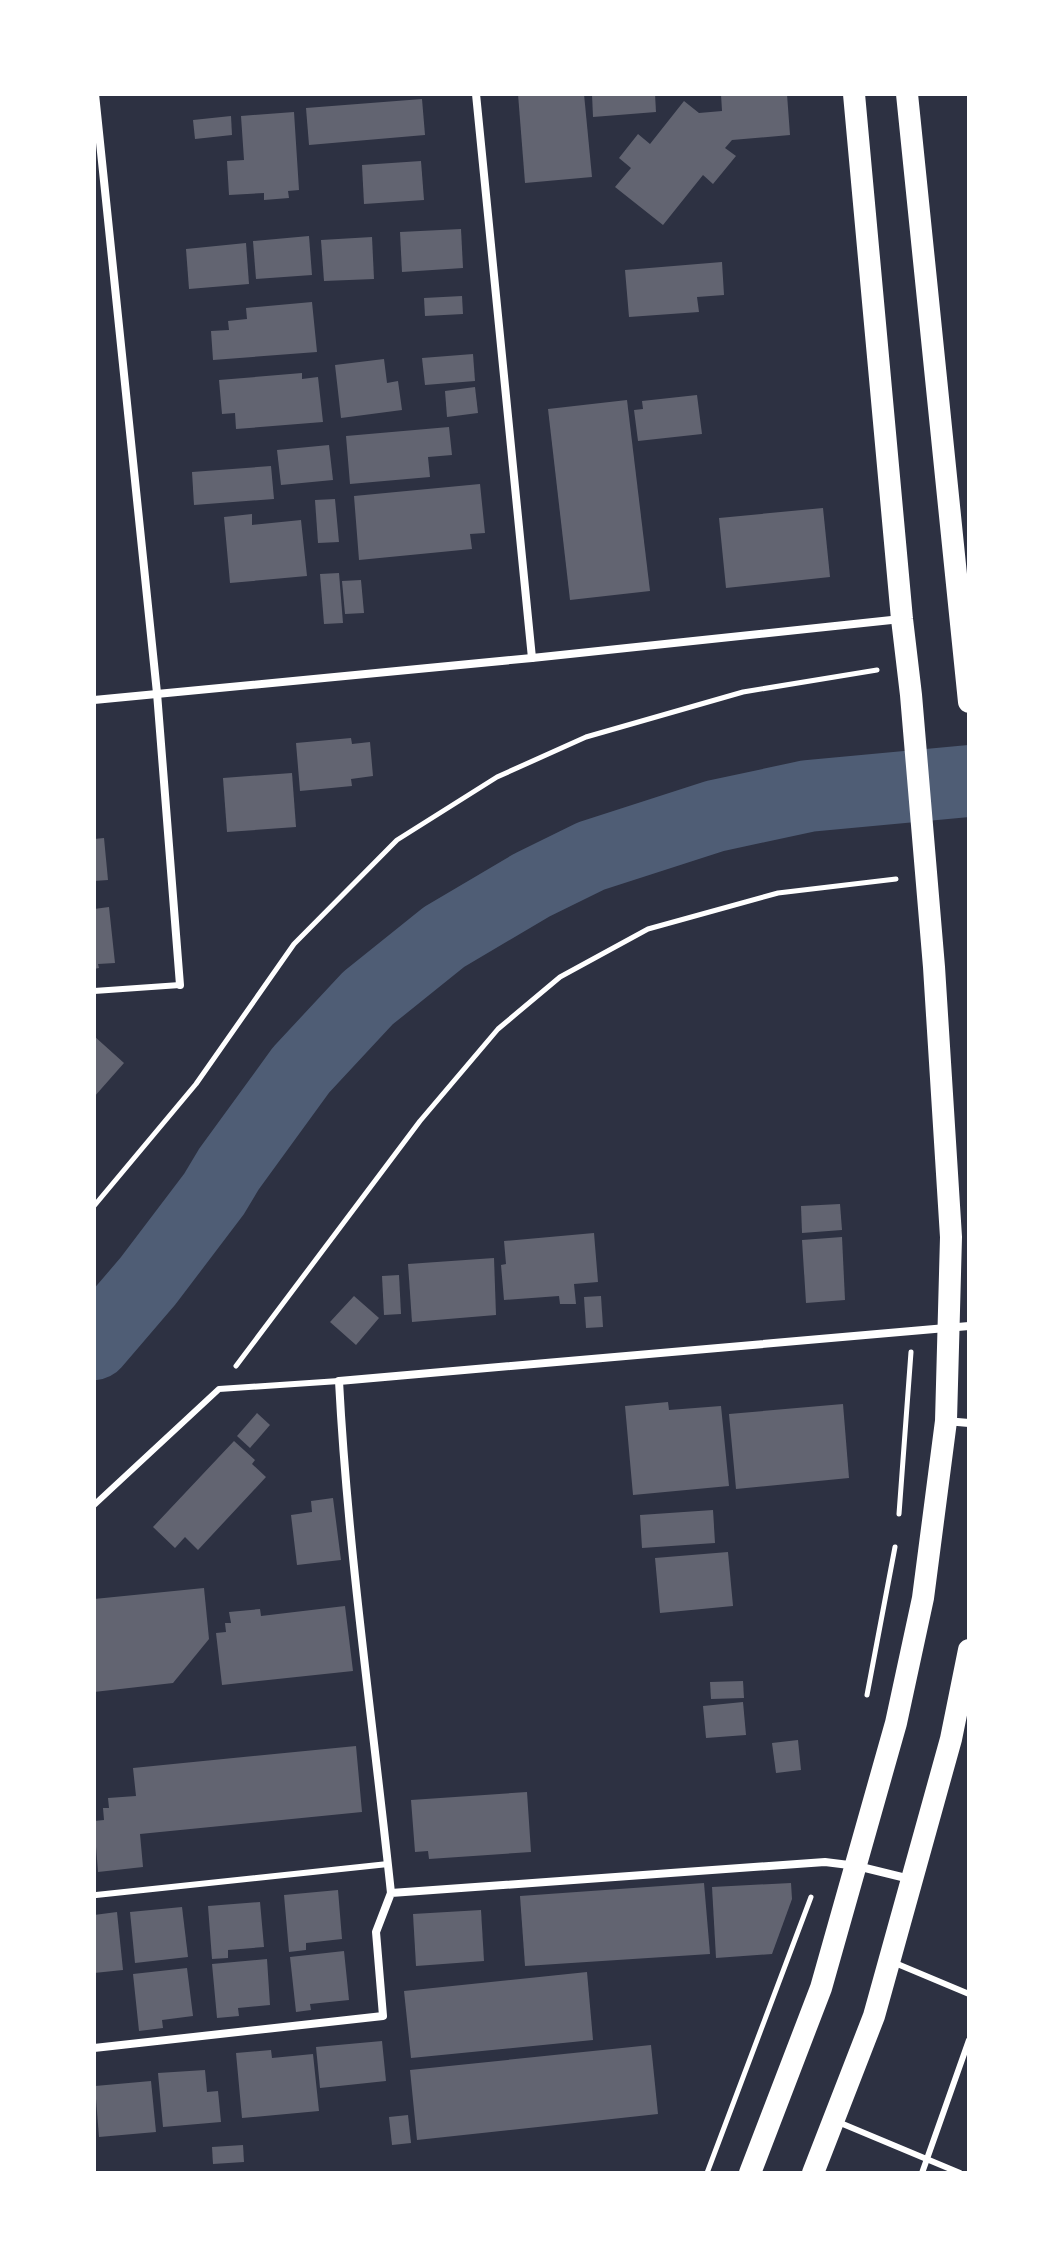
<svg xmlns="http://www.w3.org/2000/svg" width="1063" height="2267" font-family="Roboto,sans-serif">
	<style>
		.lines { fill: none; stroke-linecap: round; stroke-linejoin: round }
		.river { stroke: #4f5d75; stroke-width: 72 }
		.building { fill: #626471 }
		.path { stroke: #fff; stroke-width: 5 }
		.service { stroke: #fff; stroke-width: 6 }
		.minor { stroke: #fff; stroke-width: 8 }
		.trunk { stroke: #fff; stroke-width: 22 }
	</style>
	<rect width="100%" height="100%" fill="#2d3142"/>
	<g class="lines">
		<!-- river -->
		<polyline class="river" points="94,1344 148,1281 214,1194 229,1169 301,1070 368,998 444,937 532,885 591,856 715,816 808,796 969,781"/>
	</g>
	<!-- building -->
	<g class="building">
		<polygon points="518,94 584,94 592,177 525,183"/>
		<polygon points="592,94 655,94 656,112 593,117"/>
		<polygon points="721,94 787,94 790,135 732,140 725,148 736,156 713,184 703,175 663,225 615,187 631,168 619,158 638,134 650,144 684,101 699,113 722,111"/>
		<polygon points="422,99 425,135 309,145 306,108"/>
		<polygon points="294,112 299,190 288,191 289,198 264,200 264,193 229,195 227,161 244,160 241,116"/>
		<polygon points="231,116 232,135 195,139 193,120"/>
		<polygon points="421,161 424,200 364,204 362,165"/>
		<polygon points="461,229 463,268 402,272 400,232"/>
		<polygon points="309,236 312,275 256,279 253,241"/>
		<polygon points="372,237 374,279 324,281 321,240"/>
		<polygon points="246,243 249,284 189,289 186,249"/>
		<polygon points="722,262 724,295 697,297 699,312 629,317 625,270"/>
		<polygon points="462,296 463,314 425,316 424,298"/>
		<polygon points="312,302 317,352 213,360 211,331 229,330 228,321 247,319 246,308"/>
		<polygon points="473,354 475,381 425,385 422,358"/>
		<polygon points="384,359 387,383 398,381 402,410 341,418 335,365"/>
		<polygon points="302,373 302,379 318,377 323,422 236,429 235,413 222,414 219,380"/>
		<polygon points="475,387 478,413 447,417 445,391"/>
		<polygon points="697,395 702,434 638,441 634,410 643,409 642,401"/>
		<polygon points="627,400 650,591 570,600 548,409"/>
		<polygon points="449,427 452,455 428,457 430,477 350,484 346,436"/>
		<polygon points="329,445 333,480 281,485 277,450"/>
		<polygon points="271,466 274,499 194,505 192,472"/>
		<polygon points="480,484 485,533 470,534 472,549 359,560 354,496"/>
		<polygon points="335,499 339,542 318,543 315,500"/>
		<polygon points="823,508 830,577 726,588 719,518"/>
		<polygon points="252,514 252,525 301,520 307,576 230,583 224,517"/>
		<polygon points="339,573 343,623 324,624 320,574"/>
		<polygon points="361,580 364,613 345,614 342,581"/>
		<polygon points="351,738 352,744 370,742 373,776 351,779 352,786 300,791 296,743"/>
		<polygon points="292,773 296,827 227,832 223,778"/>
		<polygon points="104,838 108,880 94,881 94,839"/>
		<polygon points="109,907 115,963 98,964 99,968 94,969 94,909"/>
		<polygon points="94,1036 124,1063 94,1097"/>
		<polygon points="840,1204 842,1230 802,1233 801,1206"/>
		<polygon points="594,1233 598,1282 574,1284 576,1304 560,1304 559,1296 504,1300 501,1265 506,1264 504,1241"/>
		<polygon points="842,1237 845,1300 806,1303 802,1240"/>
		<polygon points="494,1258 496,1315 412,1322 408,1264"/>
		<polygon points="399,1275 401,1314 384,1315 382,1276"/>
		<polygon points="354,1296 379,1318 356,1345 330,1322"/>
		<polygon points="601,1296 603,1327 586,1328 584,1297"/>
		<polygon points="668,1402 669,1410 721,1406 729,1486 633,1495 625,1406"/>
		<polygon points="843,1404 849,1478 736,1489 729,1414"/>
		<polygon points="257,1413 270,1425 250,1448 237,1436"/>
		<polygon points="234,1441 255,1460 252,1464 266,1477 198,1550 185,1537 175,1548 153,1527"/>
		<polygon points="333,1498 341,1560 297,1565 291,1515 312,1512 311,1501"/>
		<polygon points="713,1510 715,1543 642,1548 640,1515"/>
		<polygon points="728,1552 733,1606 660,1613 655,1558"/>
		<polygon points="204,1588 209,1639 173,1683 94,1692 94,1599"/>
		<polygon points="345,1606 353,1671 222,1685 216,1633 226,1632 225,1623 231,1623 229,1612 260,1609 261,1616"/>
		<polygon points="743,1681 744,1698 711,1699 710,1682"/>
		<polygon points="743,1702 746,1735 706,1738 703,1706"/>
		<polygon points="798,1740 801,1770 776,1773 772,1743"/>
		<polygon points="356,1746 362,1812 140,1834 143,1867 98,1872 94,1821 104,1820 103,1808 109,1808 108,1798 136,1796 133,1768"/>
		<polygon points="527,1792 531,1852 429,1859 428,1851 415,1852 411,1800"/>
		<polygon points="704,1883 710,1954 525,1966 520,1896"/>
		<polygon points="791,1883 792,1899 772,1954 716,1958 712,1887"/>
		<polygon points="338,1890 342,1939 306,1943 306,1950 289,1952 284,1895"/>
		<polygon points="260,1902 264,1947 228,1950 228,1958 212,1959 208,1906"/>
		<polygon points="182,1907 188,1957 135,1963 130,1912"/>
		<polygon points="481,1910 484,1961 416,1966 413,1914"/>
		<polygon points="117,1912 123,1970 94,1973 94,1915"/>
		<polygon points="344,1951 349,2000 310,2004 311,2010 296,2012 290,1957"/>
		<polygon points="267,1959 270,2005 238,2008 239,2016 217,2018 212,1964"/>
		<polygon points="187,1968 193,2016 162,2020 163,2028 139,2031 133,1974"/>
		<polygon points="587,1972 593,2040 411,2058 404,1991"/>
		<polygon points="382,2041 386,2081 320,2088 316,2047"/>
		<polygon points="651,2045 658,2114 417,2140 410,2070"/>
		<polygon points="271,2050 272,2058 313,2054 319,2111 242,2118 236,2053"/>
		<polygon points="205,2070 207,2092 218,2091 221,2122 163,2127 158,2073"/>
		<polygon points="151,2081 156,2132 99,2137 95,2086"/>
		<polygon points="408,2115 411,2143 392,2145 389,2117"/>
		<polygon points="243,2145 244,2162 213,2164 212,2147"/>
	</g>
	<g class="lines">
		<!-- path -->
		<g class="path">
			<polyline points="94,1206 196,1084 294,944 397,840 497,777 586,737 743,692 877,670"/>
			<polyline points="236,1366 420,1121 498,1029 560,977 648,929 778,893 896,879"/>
			<polyline points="899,1514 911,1352"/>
			<polyline points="867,1695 895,1547"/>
			<polyline points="707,2173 811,1897"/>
		</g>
		<!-- service -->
		<g class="service">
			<polyline points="94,991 180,985"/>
			<polyline points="94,1505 219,1389 339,1381"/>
			<polyline points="96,1895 388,1864"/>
			<polyline points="895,1963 969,1994"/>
			<polyline points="838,2122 960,2173"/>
			<polyline points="922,2173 969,2040"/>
		</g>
		<!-- minor -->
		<g class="minor">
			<polyline points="95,94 157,693 180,985"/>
			<polyline points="476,94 532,658"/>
			<polyline points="94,700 532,658 901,619"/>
			<polyline points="946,1421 969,1423"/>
			<path d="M391,1893C373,1722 348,1553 339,1381L969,1326"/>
			<polyline points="94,2048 383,2016 376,1932 391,1893 825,1862 857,1866 910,1879"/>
		</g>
		<!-- trunk -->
		<g class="trunk">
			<polyline points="907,94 969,702"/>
			<polyline points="750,2173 821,1988 896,1723 923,1598 946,1421 951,1237 934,967 911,695 902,619 854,94"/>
			<polyline points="813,2173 874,2016 951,1739 969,1650"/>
		</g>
	</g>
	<!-- border -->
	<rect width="1063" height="2267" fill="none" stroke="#ffffff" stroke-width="192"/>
</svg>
